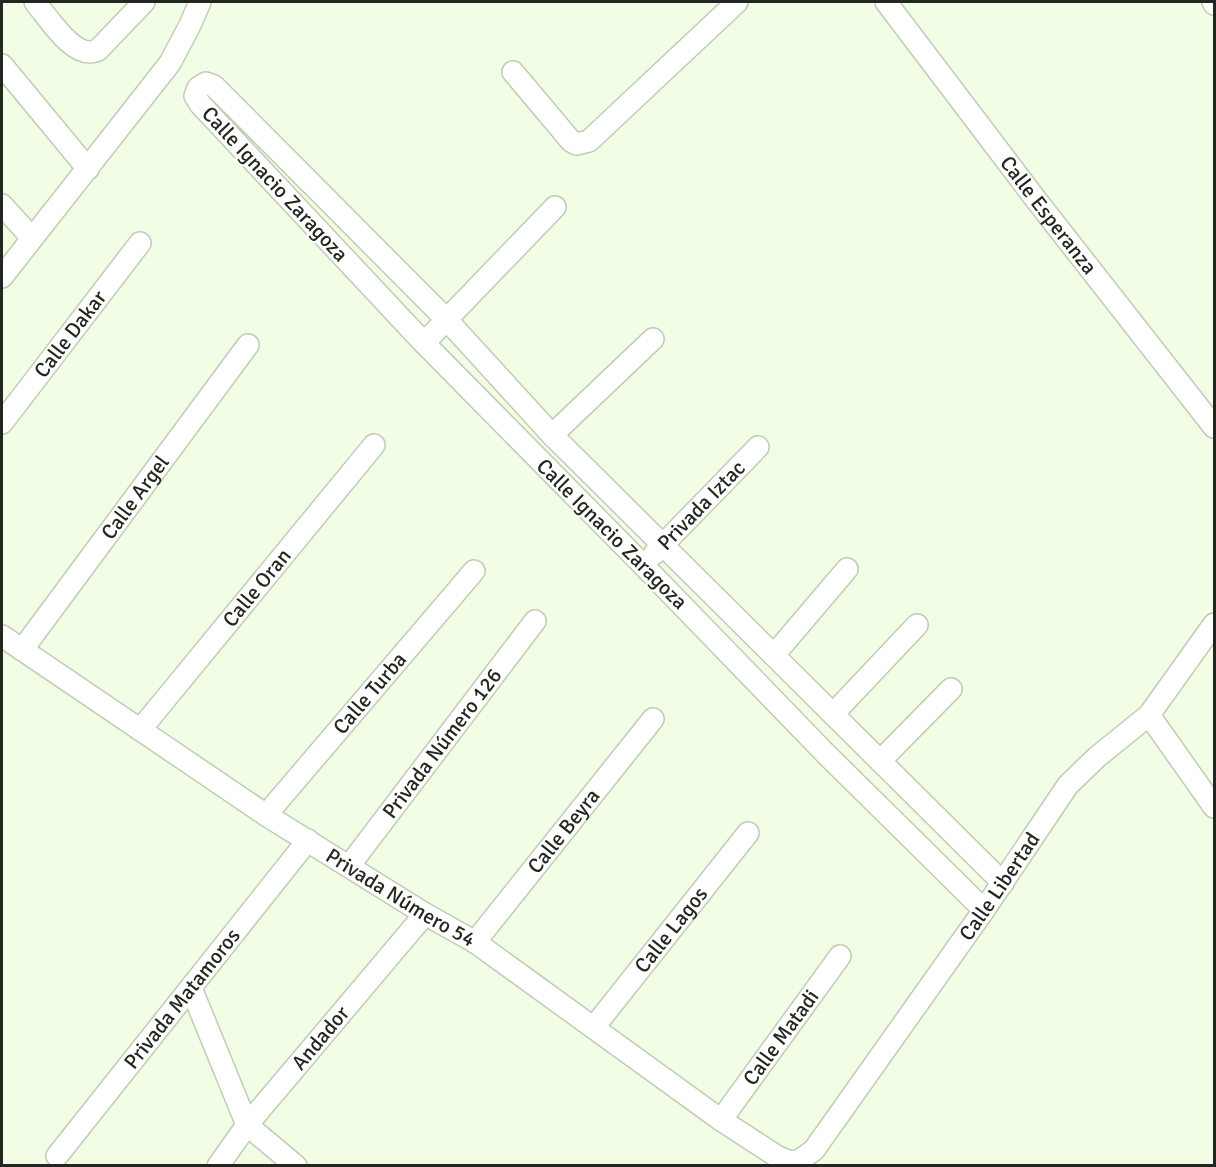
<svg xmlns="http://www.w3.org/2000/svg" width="1216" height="1167" font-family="Signika,sans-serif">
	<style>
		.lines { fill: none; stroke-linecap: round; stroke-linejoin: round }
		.street-casing { stroke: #c1ccb5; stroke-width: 24 }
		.street { stroke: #fff; stroke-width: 21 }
		.labels { text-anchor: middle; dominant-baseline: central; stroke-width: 4.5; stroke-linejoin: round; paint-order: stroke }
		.street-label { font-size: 21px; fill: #24271f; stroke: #fff }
	</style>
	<rect width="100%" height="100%" fill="#f2fde6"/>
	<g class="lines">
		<!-- street casing -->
		<g class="street-casing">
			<g id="street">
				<path d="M35,2C48,17 75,62 98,50L144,2"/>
				<path id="s1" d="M886,2L1037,201L1214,427"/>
				<polyline points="1213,2 1214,4"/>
				<polyline points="2,65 88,169"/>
				<polyline points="513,72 571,141 576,144 589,141 737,2"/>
				<polyline points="2,205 32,238"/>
				<polyline points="2,277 170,63 190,25 200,2"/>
				<polyline points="424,343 555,207"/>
				<path id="s2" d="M2,423L140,243"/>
				<polyline points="552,435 653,339"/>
				<path id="s3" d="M654,554L758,447"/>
				<path id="s4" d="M2,636L266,815L425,914L475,942L721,1120L778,1157L788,1161L797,1162L814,1150L984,910L1068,785L1097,757L1149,715L1214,624"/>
				<path id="s5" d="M22,650L248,345"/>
				<polyline points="774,655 847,569"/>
				<polyline points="833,714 917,625"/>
				<polyline points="1149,715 1214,807"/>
				<path id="s6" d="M140,730L374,445"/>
				<polyline points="880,761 951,689"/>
				<path id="s7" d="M266,815L474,571"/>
				<path id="s8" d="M349,866L535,621"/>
				<polyline points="984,910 826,754 643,565 424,343 200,104 195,96 198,88 206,83 214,86 447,320 552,435 1003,883"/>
				<path id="s9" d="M475,942L653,719"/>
				<polyline points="191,988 247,1125 296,1166"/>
				<path id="s10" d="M594,1027L748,833"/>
				<path id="s11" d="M721,1120L840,956"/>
				<path id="s12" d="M57,1156L308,840"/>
				<path id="s13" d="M218,1166L247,1125L425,914"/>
			</g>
		</g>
		<!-- street -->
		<use href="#street" class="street"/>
	</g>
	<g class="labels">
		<!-- street labels -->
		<g class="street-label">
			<text transform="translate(275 184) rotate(47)">Calle Ignacio Zaragoza</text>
			<text stroke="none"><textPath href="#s1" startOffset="268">Calle Esperanza</textPath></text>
			<text stroke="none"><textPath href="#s2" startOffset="112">Calle Dakar</textPath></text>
			<text stroke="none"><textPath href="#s5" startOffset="190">Calle Argel</textPath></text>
			<text stroke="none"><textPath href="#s3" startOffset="68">Privada Iztac</textPath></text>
			<text transform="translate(612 534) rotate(45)">Calle Ignacio Zaragoza</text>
			<text stroke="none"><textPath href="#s6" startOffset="184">Calle Oran</textPath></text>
			<text stroke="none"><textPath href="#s7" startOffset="160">Calle Turba</textPath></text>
			<text stroke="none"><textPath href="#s8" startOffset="154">Privada Número 126</textPath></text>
			<text stroke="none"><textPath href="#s9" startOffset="142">Calle Beyra</textPath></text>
			<text stroke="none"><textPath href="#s4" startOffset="1298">Calle Libertad</textPath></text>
			<text stroke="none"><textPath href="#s4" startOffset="477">Privada Número 54</textPath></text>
			<text stroke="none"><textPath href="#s10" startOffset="124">Calle Lagos</textPath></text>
			<text stroke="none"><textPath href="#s12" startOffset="201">Privada Matamoros</textPath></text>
			<text stroke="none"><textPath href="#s11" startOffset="102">Calle Matadi</textPath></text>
			<text stroke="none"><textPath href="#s13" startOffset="164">Andador</textPath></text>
		</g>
	</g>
	<!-- border -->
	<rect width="1216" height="1167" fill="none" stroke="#24271f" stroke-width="6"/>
</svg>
